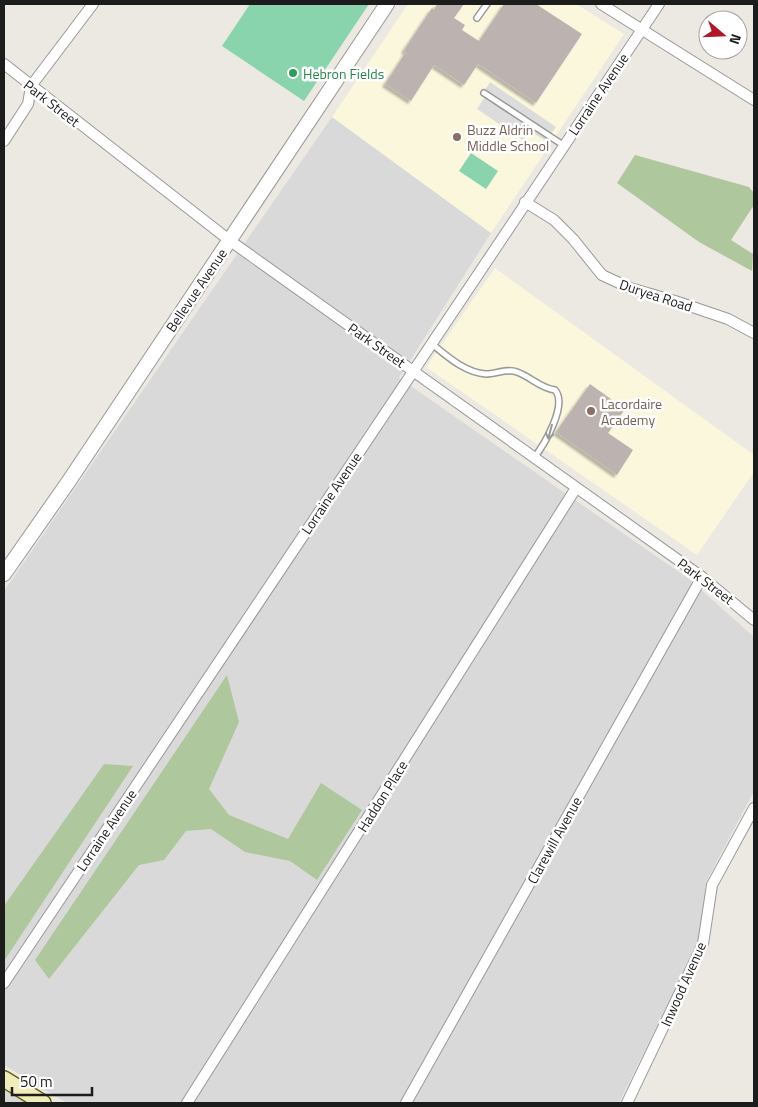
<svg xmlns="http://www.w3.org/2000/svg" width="758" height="1107" font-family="'Titillium Web',sans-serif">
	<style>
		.residential { fill: #dad9d9 }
		.education { fill: #fbf7dd }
		.forest { fill: #aec79c }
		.pitch { fill: #89d3ad }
		.parking { fill: #dcdcdc }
		.building { fill: #bcb3b0; filter: url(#shadow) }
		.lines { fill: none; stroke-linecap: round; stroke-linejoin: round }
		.service-casing { stroke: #999; stroke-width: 8 }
		.minor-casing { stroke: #999; stroke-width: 12 }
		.tertiary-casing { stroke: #999; stroke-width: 16 }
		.secondary-casing { stroke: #656311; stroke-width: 18 }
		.service { stroke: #fff; stroke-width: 5 }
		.minor { stroke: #fff; stroke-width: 10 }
		.tertiary { stroke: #fff; stroke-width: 14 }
		.secondary { stroke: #f1edbb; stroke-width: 15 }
		.oneway { stroke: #999 }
		.leisure-dot { fill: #2e9e5b; stroke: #fff; stroke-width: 2 }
		.education-dot { fill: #8d6e63; stroke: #fff; stroke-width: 2 }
		.labels { text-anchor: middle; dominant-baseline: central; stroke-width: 5; stroke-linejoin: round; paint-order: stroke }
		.leisure-label { font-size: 14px; fill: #27864d; stroke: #fff; text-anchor: start }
		.street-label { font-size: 14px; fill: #1c1c1c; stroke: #fff }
		.education-label { font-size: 14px; fill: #785e54; stroke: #fff; text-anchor: start }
	</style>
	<defs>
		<filter id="shadow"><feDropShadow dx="-3" dy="3" stdDeviation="1" flood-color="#0004"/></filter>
	</defs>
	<rect width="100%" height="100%" fill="#ece8e2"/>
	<!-- residential -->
	<g class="residential">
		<polygon points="332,117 491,233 399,378 689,579 754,637 754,791 706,882 698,942 619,1103 67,1103 4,1065 4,591"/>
		<polygon points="4,1088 30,1103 4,1103"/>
	</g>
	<!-- education -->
	<g class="education">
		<polygon points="408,4 576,4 624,34 491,233 332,117"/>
		<polygon points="495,268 754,455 754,472 697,555 426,367"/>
	</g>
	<!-- forest -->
	<g class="forest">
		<polygon points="635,155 749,187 754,193 754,205 731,240 753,254 752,271 699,242 617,183"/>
		<polygon points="227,675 239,722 209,789 229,815 288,839 321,783 362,810 317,880 290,861 245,852 211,829 186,831 164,860 139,865 49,979 35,960"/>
		<polygon points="104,764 133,766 4,961 4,906"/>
	</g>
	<!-- pitch -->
	<g class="pitch">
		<polygon points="250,4 369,4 304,101 222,46"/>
		<polygon points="471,153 498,171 486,189 459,171"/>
	</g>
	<!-- parking -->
	<polygon class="parking" points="490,82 556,127 546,141 530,131 523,140 477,109 484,98 481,96"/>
	<!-- building -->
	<g class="building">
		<polygon points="437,4 464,4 454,18 465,25 462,30 479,41 504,4 536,4 582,34 536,103 478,64 464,85 434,65 411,101 385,84 406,52 404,50 432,8 434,10"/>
		<polygon points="590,384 625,409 608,433 633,450 617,475 556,432"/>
	</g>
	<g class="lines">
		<!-- service casing -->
		<g class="service-casing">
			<g id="service">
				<polyline points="477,18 487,4"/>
				<polyline points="484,93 563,145"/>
				<path d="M432,344C447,356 465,373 486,374C496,374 507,368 517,372C531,377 540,388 555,390C568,405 544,445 534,458"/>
			</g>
		</g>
		<!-- minor casing -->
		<g class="minor-casing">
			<g id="minor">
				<polyline points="601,4 754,100"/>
				<polyline points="4,64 229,240 702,577 754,620"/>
				<polyline points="4,141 28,104 31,86 93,4"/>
				<polyline points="525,202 554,220 573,239 602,275 630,288 675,301 728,319 754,333"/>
				<polyline points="4,983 659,4"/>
				<polyline points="187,1103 576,488"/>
				<polyline points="406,1103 702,577"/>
				<polyline points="627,1103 703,944 712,885 754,808"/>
			</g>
		</g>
		<!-- tertiary casing -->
		<g class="tertiary-casing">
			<polyline id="tertiary" points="4,574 69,481 387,4"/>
		</g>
		<!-- secondary casing -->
		<g class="secondary-casing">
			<polyline id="secondary" points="4,1079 43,1103"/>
		</g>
		<!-- service -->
		<use href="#service" class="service"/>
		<!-- minor -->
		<use href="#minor" class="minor"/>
		<!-- tertiary -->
		<use href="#tertiary" class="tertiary"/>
		<!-- secondary -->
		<use href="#secondary" class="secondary"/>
	</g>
	<!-- one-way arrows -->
	<defs><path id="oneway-shaft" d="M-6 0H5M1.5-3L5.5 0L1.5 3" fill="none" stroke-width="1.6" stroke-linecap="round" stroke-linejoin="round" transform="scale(1.25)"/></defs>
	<use class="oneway" href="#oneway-shaft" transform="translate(550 432) rotate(105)"/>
	<!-- markers -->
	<circle class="leisure-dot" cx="293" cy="73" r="5"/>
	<g class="education-dot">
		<circle cx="457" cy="137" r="5"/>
		<circle cx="591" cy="411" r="5"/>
	</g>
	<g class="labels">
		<!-- leisure labels -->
		<g class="leisure-label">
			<text x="303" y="73">Hebron Fields</text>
		</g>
		<!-- street labels -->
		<g class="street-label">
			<text transform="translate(598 94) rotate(-56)">Lorraine Avenue</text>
			<text transform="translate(52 103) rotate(38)">Park Street</text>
			<text transform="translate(196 290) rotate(-56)">Bellevue Avenue</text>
			<text transform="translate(656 295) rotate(18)">Duryea Road</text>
			<text transform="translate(377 345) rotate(35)">Park Street</text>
			<text transform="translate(331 493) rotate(-56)">Lorraine Avenue</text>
			<text transform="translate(706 581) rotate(37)">Park Street</text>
			<text transform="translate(382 796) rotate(-58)">Haddon Place</text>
			<text transform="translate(106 830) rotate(-56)">Lorraine Avenue</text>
			<text transform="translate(554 840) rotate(-61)">Clarewill Avenue</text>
			<text transform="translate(683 984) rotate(-66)">Inwood Avenue</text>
		</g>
		<!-- education labels -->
		<g class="education-label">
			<text x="467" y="129">Buzz Aldrin<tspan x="467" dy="16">Middle School</tspan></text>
			<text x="601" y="403">Lacordaire<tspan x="601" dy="16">Academy</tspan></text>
		</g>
	</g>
	<!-- border -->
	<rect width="758" height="1107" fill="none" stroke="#1c1c1c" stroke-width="10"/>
	<!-- north arrow -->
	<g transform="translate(723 35) rotate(109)"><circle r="24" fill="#ffffff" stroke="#a4a4a4"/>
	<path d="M0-4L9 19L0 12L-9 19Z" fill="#b1172a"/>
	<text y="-8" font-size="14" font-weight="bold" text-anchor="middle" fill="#1c1c1c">N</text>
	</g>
	<!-- scale -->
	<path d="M12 1087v8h80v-8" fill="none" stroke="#1c1c1c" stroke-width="2.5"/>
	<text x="20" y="1087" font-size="15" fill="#1c1c1c" stroke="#ffffff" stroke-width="4" paint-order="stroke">50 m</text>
</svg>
